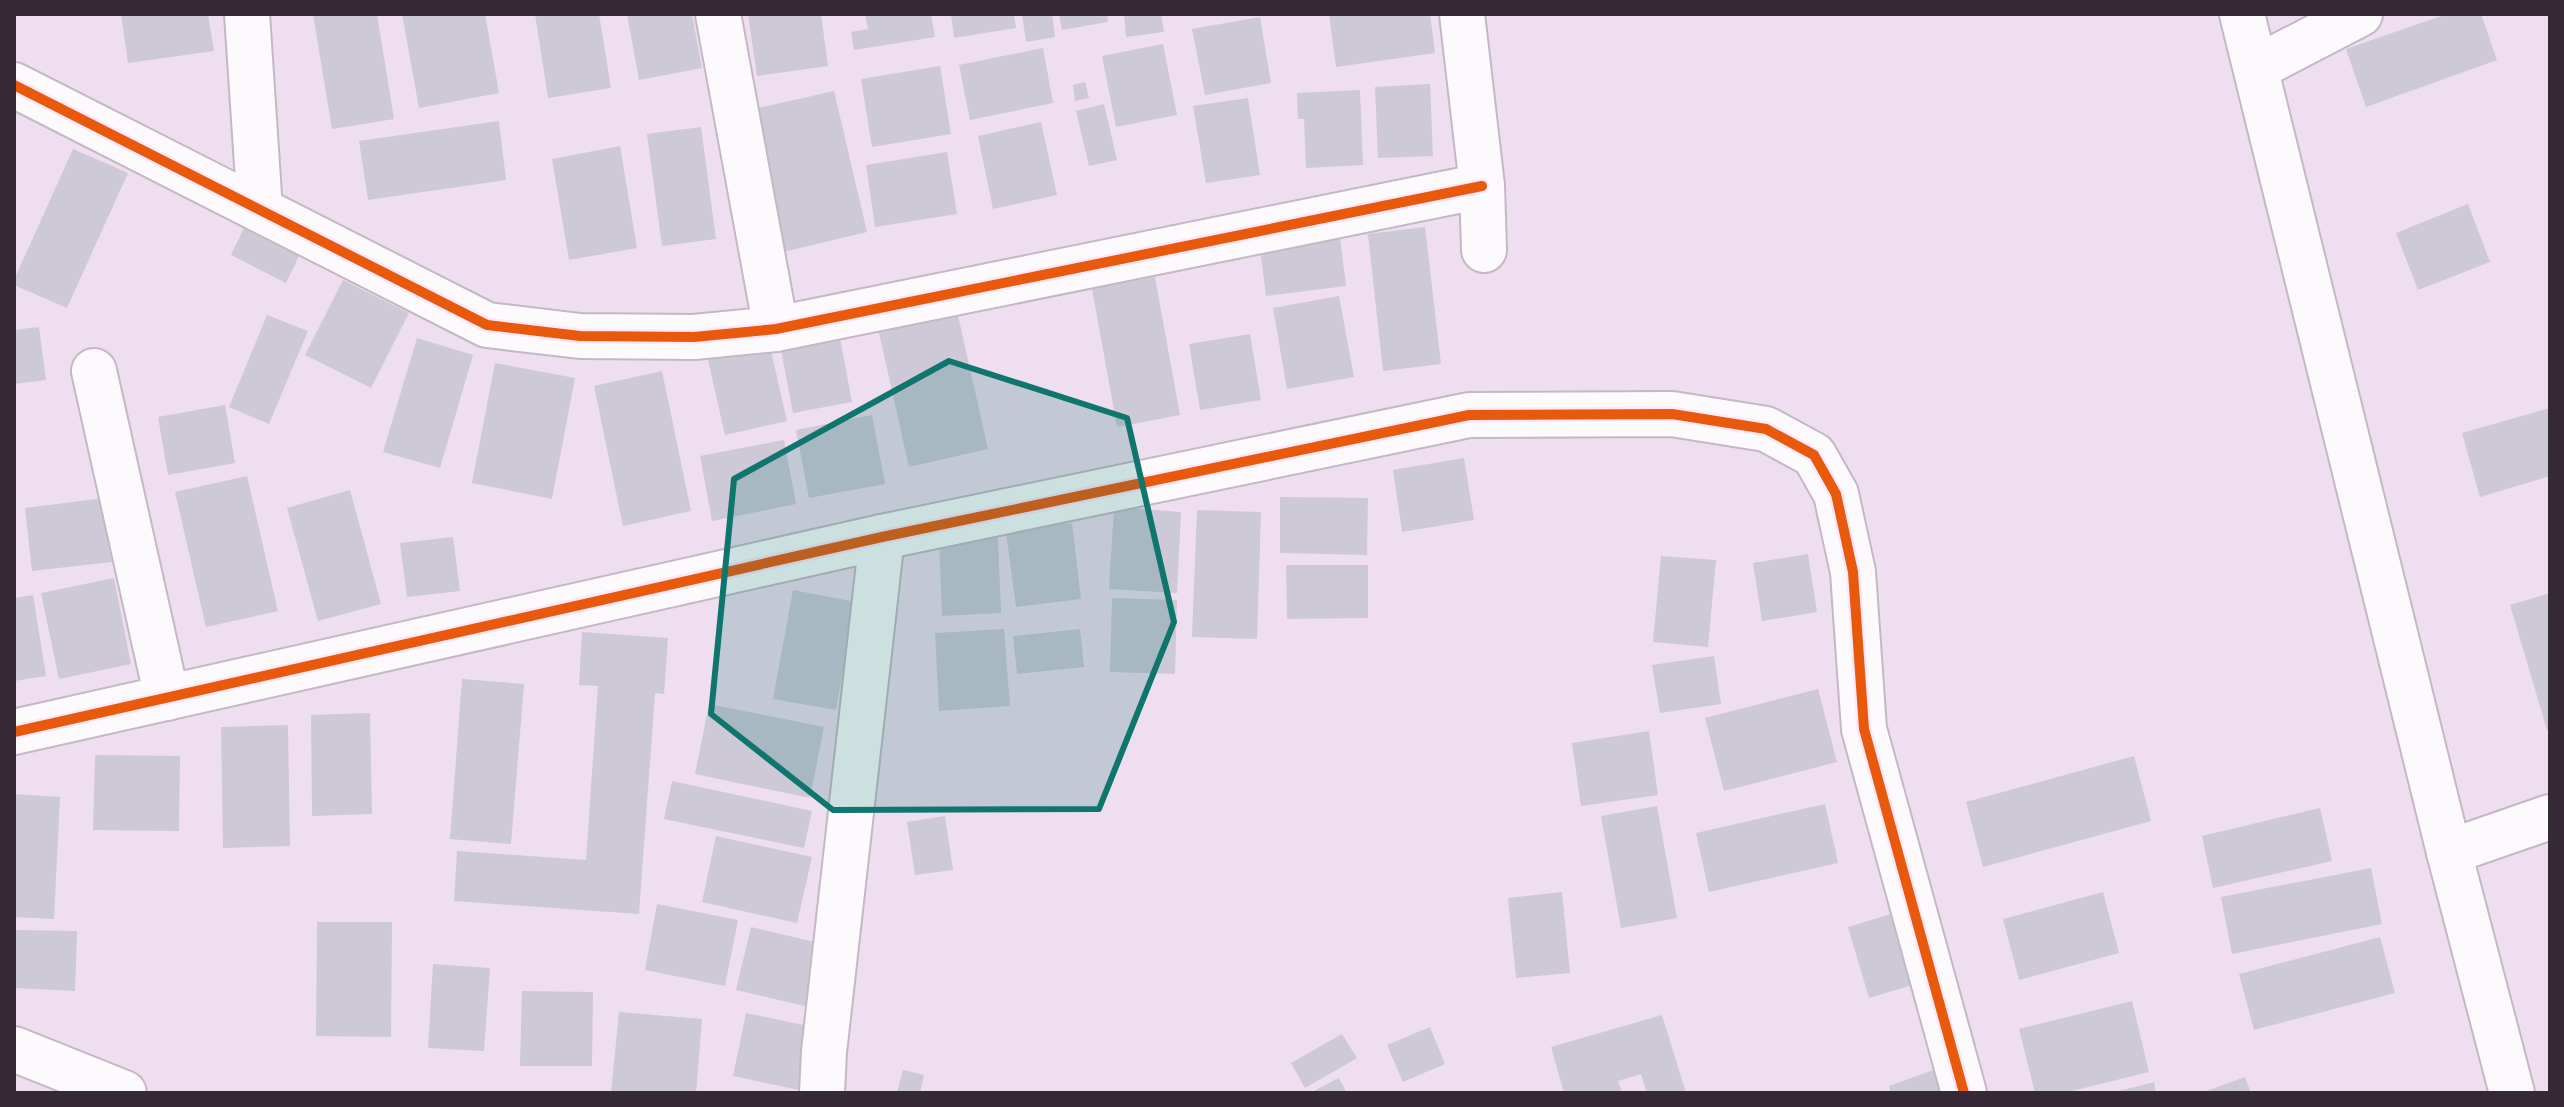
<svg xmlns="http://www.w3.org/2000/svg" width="2564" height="1107" font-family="'Work Sans',sans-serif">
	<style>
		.building { fill: #cdc9d7 }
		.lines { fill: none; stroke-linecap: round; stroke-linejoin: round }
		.minor-casing { stroke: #c5b8c5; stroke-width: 48 }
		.minor { stroke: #fdfafd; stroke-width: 44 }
		.cycleway-casing { stroke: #fbe8fc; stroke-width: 15 }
		.cycleway { stroke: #e8590c; stroke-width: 10 }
		.marked { fill: #0f766e; fill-opacity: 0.2; stroke: #0f766e; stroke-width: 6; stroke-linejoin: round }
	</style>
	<rect width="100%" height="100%" fill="#efdeef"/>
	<!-- building -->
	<g class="building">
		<polygon points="121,14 208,14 214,51 128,63"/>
		<polygon points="313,14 377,14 394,119 332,129"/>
		<polygon points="402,14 485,14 499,93 419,108"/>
		<polygon points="535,14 599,14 611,88 548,98"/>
		<polygon points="627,14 692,14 702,68 639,80"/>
		<polygon points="748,14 821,14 828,66 757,76"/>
		<polygon points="865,14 931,14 935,37 854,50 851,32 868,29"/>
		<polygon points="951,14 1014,14 1016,28 954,38"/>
		<polygon points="1022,14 1052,14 1055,37 1026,42"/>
		<polygon points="1059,14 1107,14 1108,22 1062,30"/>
		<polygon points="1124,14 1161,14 1164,32 1126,37"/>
		<polygon points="1329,14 1430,14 1435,53 1336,67"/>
		<polygon points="2447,14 2481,14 2497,60 2366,107 2346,49"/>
		<polygon points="1260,17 1271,83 1205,95 1192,29"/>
		<polygon points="1163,44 1177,115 1116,127 1102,56"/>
		<polygon points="1043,48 1053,103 970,120 959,65"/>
		<polygon points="940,66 951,134 872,147 861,79"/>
		<polygon points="1085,82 1089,98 1075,101 1073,85"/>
		<polygon points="1430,84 1433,156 1378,158 1375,87"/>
		<polygon points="1360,90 1363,165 1306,168 1304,119 1298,119 1297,93"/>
		<polygon points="834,91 867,232 783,252 750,110"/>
		<polygon points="1248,98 1260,175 1206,183 1193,106"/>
		<polygon points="1104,104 1117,160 1089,166 1076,111"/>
		<polygon points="499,121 506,180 368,200 359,141"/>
		<polygon points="1041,122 1057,195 993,209 978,136"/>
		<polygon points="701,127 716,239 662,246 647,134"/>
		<polygon points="620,146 637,248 569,260 552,159"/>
		<polygon points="73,149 128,173 67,308 14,285 14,280"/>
		<polygon points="947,152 957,214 875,227 866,165"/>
		<polygon points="2468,204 2490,262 2418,290 2396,233"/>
		<polygon points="1425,227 1441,364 1383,371 1368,234"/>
		<polygon points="244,228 299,256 286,283 231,255"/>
		<polygon points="1339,230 1346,286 1266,296 1259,241"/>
		<polygon points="1155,277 1180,415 1117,427 1092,289"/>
		<polygon points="343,280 409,313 371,388 305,355"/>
		<polygon points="1339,296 1354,377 1287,389 1273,308"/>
		<polygon points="957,311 988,449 909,467 878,328"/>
		<polygon points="267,315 308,331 269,424 229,407"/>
		<polygon points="39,327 46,380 14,384 14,330"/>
		<polygon points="839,333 852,402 793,413 780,345"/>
		<polygon points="1250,334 1261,400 1200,410 1189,344"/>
		<polygon points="417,338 473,355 440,468 383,452"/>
		<polygon points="770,346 787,421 725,435 708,360"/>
		<polygon points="495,363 575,378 552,499 472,483"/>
		<polygon points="662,371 691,511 623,526 594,386"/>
		<polygon points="225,405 235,463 168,475 158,417"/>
		<polygon points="2550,408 2550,476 2480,497 2462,433"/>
		<polygon points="872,415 885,484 809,498 796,430"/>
		<polygon points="784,440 796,504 712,521 700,456"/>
		<polygon points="1464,458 1474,520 1402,532 1393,470"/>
		<polygon points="247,476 278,611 206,627 175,492"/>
		<polygon points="350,490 381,604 318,621 287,508"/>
		<polygon points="1280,497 1368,498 1367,555 1280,553"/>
		<polygon points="104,498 112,562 32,571 25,508"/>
		<polygon points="1114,507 1181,512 1177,593 1109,589"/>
		<polygon points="1197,510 1261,512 1257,639 1192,637"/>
		<polygon points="1072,523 1081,599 1016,607 1006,532"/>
		<polygon points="998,536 1001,613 942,616 939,539"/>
		<polygon points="453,537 460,591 407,597 400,543"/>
		<polygon points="1808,554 1817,612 1762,621 1753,563"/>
		<polygon points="1661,556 1716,560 1708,647 1653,642"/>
		<polygon points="1286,565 1368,565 1368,618 1287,619"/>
		<polygon points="114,578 131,664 59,679 41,593"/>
		<polygon points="793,590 856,602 836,710 773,699"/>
		<polygon points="2550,593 2550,729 2547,730 2510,605"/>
		<polygon points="33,595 46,676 14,681 14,598"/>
		<polygon points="1112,598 1177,600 1175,674 1110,672"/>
		<polygon points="1004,629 1010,706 939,711 935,633"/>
		<polygon points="1080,629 1084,667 1017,674 1013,636"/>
		<polygon points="582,632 668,638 664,694 655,693 639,914 454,901 457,851 586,860 598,686 579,685"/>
		<polygon points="1714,656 1721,704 1660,713 1652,665"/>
		<polygon points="462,679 524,684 511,844 450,839"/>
		<polygon points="1818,689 1837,762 1724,791 1705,718"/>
		<polygon points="709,704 824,727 810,798 695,774"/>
		<polygon points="370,713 372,814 312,816 311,715"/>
		<polygon points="288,725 290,846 223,848 221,727"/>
		<polygon points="1649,731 1658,795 1581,806 1572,743"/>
		<polygon points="95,755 180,756 179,831 93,830"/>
		<polygon points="2134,756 2151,821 1983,867 1966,802"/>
		<polygon points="672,781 812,811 804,848 664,819"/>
		<polygon points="14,794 60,797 54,919 14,917"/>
		<polygon points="1825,804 1838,863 1709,892 1696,833"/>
		<polygon points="1657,806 1677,918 1621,928 1601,816"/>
		<polygon points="2320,808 2332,861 2213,888 2202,836"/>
		<polygon points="945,816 953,870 915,875 907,822"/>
		<polygon points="716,836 812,857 797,923 702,902"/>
		<polygon points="2371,868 2382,924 2232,954 2221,897"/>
		<polygon points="1562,892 1570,973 1516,978 1508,898"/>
		<polygon points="2103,892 2119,953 2019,980 2003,919"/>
		<polygon points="657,904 738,920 725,986 645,970"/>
		<polygon points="1901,911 1922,982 1869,998 1848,927"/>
		<polygon points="317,922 392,922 391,1037 316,1036"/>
		<polygon points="751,927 827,945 813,1008 736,990"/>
		<polygon points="14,930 77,931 75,991 14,988"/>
		<polygon points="2380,937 2395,993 2254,1030 2239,974"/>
		<polygon points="433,964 490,968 484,1051 428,1048"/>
		<polygon points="522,991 593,992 592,1066 520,1066"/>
		<polygon points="2132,1001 2149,1072 2064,1093 2035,1093 2019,1029"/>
		<polygon points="619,1012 702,1019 696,1093 611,1093"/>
		<polygon points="746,1013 818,1028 804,1091 733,1076"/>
		<polygon points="1662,1015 1686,1093 1647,1093 1641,1074 1618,1081 1622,1093 1564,1093 1551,1047"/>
		<polygon points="1430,1027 1445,1064 1403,1082 1387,1045"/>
		<polygon points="1342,1034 1357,1058 1305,1088 1291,1063"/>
		<polygon points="1939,1068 1948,1093 1891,1093 1889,1086"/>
		<polygon points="903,1070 924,1075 920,1093 897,1093"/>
		<polygon points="2245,1077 2251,1093 2201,1093"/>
		<polygon points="1339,1078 1347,1093 1310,1093"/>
		<polygon points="2154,1082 2156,1093 2116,1093 2115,1092"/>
	</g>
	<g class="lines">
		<!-- minor casing -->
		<g class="minor-casing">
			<g id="minor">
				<polyline points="247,14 260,210"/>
				<polyline points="718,14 776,329"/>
				<polyline points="1462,14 1482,186 1484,250"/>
				<polyline points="2242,14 2449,852 2512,1093"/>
				<polyline points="2256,68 2360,14"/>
				<polyline points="14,85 487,325 580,336 694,337 776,329 1482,186"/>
				<polyline points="94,371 167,698"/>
				<polyline points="14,732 882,537 1469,415 1672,414 1766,429 1814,455 1836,494 1853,572 1864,729 1964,1093"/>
				<polyline points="2449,852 2550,817"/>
				<polyline points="14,1049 124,1093"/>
				<polyline points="822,1093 824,1052 882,537"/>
			</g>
		</g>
		<!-- minor -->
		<use href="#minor" class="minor"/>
		<!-- cycleway casing -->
		<g class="cycleway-casing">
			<g id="cycleway">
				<polyline points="14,85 487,325 580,336 694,337 776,329 1482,186"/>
				<polyline points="14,732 882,537 1469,415 1672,414 1766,429 1814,455 1836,494 1853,572 1864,729 1964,1093"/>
			</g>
		</g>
		<!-- cycleway -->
		<use href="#cycleway" class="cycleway"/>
	</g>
	<!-- marked area -->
	<path class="marked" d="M949,361L1127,418L1174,622L1099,809L833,810L711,714L734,479Z"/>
	<!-- border -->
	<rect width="2564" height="1107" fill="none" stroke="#342935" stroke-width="32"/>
</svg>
